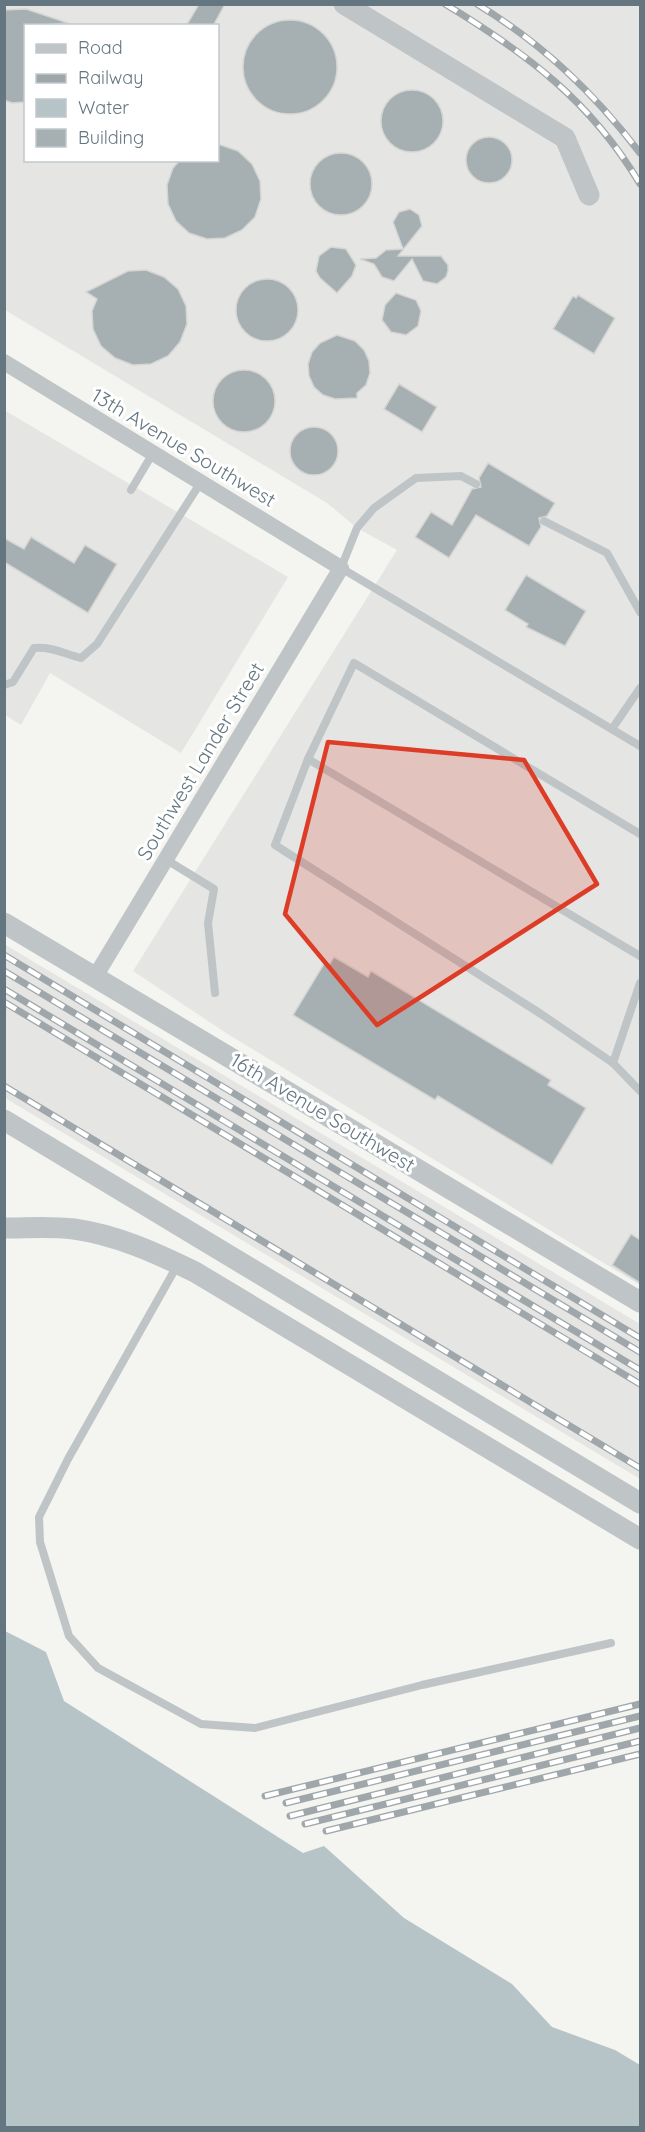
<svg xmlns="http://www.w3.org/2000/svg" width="645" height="2132" font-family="Quicksand,sans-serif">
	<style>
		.built { fill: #e5e5e4; fill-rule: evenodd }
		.water { fill: #b7c4c7 }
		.building { fill: #a6afb2; stroke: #d5d5d3; stroke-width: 1.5 }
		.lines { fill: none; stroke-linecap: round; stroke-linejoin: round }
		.service { stroke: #bfc4c6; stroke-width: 8 }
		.minor { stroke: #bfc4c6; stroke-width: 16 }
		.tertiary { stroke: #bfc4c6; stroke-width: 21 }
		.rail-casing { stroke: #a0a7ab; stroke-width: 7 }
		.rail { stroke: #fff; stroke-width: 4.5; stroke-dasharray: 14; stroke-linecap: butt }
		.marked { fill: #dd3d27; fill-opacity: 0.2; stroke: #dd3d27; stroke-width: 4.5; stroke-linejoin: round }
		.labels { text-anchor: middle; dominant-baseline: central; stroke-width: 6; stroke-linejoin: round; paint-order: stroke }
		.street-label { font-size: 20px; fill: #647780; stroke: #fff }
	</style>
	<rect width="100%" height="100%" fill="#f4f4f0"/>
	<!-- built -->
	<g class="built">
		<path d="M5,5H640V1285L226,1033L133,971L397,550L357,528L327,503L5,310ZM26,26H218V160H26Z"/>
		<polygon points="4,410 288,577 181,753 50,673 21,725 5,715"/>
		<polygon points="4,944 640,1324 640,1479 5,1098"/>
	</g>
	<!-- water -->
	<polygon class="water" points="5,1631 46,1652 64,1701 303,1853 324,1846 404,1918 512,1984 552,2027 615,2050 640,2065 640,2127 5,2127"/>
	<!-- building -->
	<g class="building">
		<polygon points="199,4 225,4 213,26 186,26"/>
		<polygon points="26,9 68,23 26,26 26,102 12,103 4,100 4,10"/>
		<circle cx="290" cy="67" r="47"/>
		<circle cx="412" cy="121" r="31"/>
		<circle cx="489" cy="160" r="23"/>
		<polygon points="218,144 238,151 252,164 260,181 261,199 255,217 242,230 225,238 207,239 189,233 176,221 168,204 167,185 173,168 180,160 218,160"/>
		<circle cx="341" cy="184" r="31"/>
		<polygon points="410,209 419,215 422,226 398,256 441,256 448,265 448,271 446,277 437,284 423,281 412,259 394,281 382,277 374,264 360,259 376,258 386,250 403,249 393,222 399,212"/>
		<polygon points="331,247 346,249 356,265 352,276 337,293 320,278 316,271 319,256"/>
		<polygon points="146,270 164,277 178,289 186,306 187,324 180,342 168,356 151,364 133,365 115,358 101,346 93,329 92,311 97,299 86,292 128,271"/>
		<circle cx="267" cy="310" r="31"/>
		<polygon points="396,293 416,300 421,311 418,326 406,335 391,332 382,320 385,305"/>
		<polygon points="578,295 615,318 594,354 553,329 573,296 576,298"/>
		<polygon points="337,335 355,341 364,350 369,361 370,373 366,385 357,393 357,398 335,399 323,395 314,387 309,376 308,364 312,352 320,343"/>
		<circle cx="244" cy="401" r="31"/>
		<polygon points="399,384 437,407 422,432 384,409"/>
		<circle cx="314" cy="451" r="24"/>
		<polygon points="488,463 555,503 547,516 539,518 541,527 529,546 476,515 449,558 415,537 431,512 452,525 472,489 481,487 479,478"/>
		<polygon points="31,537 74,563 85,545 117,564 88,613 4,562 4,538 24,549"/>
		<polygon points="526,575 586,611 565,646 526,627 528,624 505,610"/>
		<polygon points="334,957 368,977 371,971 551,1080 548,1085 586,1108 552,1165 438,1096 435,1100 293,1015 325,962 329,965"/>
		<polygon points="631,1234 640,1240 640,1283 612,1265"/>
	</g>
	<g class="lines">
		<!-- service -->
		<g class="service">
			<polyline points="476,484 461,476 416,478 374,508 357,528 341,568 640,746"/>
			<polyline points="131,490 153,453"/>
			<polyline points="544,521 607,553 640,612"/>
			<path d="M4,685L13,682L34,648C50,646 65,654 81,658L97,644L201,482"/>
			<polyline points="612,729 640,688"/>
			<polyline points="308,759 354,663 640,834"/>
			<polyline points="165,859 214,889 208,923 215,993"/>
			<polyline points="640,956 308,759 275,845 541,1014 613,1063 640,1091"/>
			<polyline points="613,1063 640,983"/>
			<polyline points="178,1264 68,1459 39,1517 40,1542 69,1636 98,1668 201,1724 255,1728 422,1685 611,1643"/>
		</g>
		<!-- minor -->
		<polyline class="minor" points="4,362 341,568 95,977"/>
		<!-- tertiary -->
		<g class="tertiary">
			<polyline points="344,4 565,138 589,195"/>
			<polyline points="4,923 640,1302"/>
			<polyline points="4,1120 640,1503"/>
			<path d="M4,1228C27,1228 51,1226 74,1229C117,1235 156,1253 195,1272L640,1539"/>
		</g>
		<!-- rail casing -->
		<g class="rail-casing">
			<g id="rail">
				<path d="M445,4C526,53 591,101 640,184"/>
				<path d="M477,4C544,45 593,92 640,153"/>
				<polyline points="4,955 640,1338"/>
				<polyline points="4,971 640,1352"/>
				<polyline points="4,989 640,1370"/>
				<polyline points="4,1002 640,1384"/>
				<polyline points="4,1086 640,1468"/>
				<polyline points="265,1796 640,1704"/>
				<polyline points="286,1803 640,1716"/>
				<polyline points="290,1816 640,1728"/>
				<polyline points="305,1824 640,1741"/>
				<polyline points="326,1831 640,1754"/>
			</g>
		</g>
		<!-- rail -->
		<use href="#rail" class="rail"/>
	</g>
	<!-- marked area -->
	<path class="marked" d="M328,742L524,760L597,884L377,1025L285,914Z"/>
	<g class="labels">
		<!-- street labels -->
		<g class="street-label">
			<text transform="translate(184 447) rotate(31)">13th Avenue Southwest</text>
			<text transform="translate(200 761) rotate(-59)">Southwest Lander Street</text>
			<text transform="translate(323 1112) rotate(31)">16th Avenue Southwest</text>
		</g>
	</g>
	<!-- border -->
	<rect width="645" height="2132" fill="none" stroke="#647780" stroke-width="12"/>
	<!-- legend -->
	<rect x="24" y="24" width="195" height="138" fill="#ffffff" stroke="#c1c9cc" stroke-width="1.5"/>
	<rect x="36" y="44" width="30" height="9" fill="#bfc4c6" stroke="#c1c9cc" stroke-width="1.5"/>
	<text x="78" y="54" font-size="18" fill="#647780">Road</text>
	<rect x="36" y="74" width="30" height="9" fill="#a0a7ab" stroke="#c1c9cc" stroke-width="1.5"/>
	<text x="78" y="84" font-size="18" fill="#647780">Railway</text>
	<rect x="36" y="99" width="30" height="18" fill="#b7c4c7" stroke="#c1c9cc" stroke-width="1.5"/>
	<text x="78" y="114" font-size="18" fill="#647780">Water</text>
	<rect x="36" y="129" width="30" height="18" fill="#a6afb2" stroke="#c1c9cc" stroke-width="1.5"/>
	<text x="78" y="144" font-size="18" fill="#647780">Building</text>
</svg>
